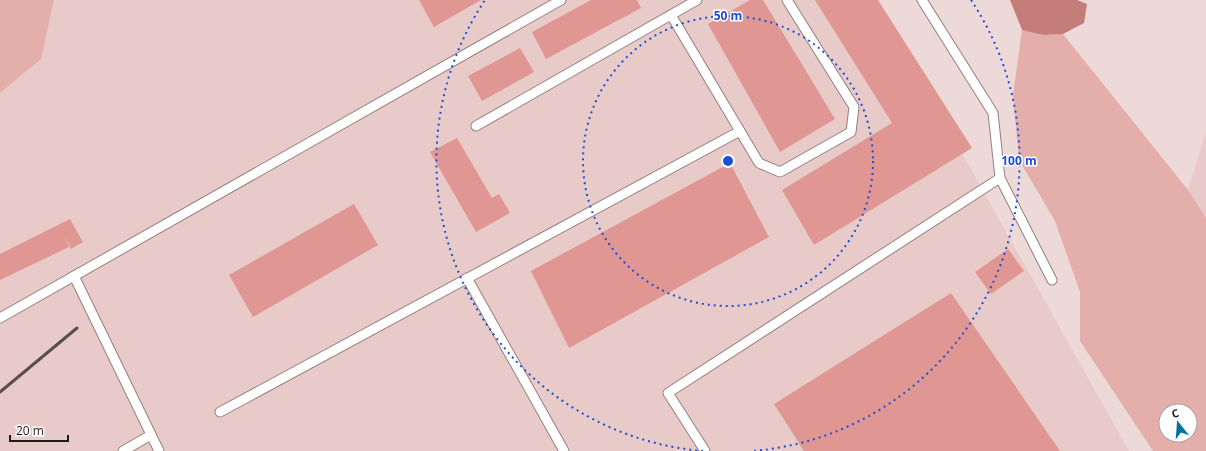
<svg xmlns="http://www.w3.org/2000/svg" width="1206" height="451" font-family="'Open Sans',sans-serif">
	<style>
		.built { fill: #e8cbc9 }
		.green { fill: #e4aeaa; fill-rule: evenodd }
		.water { fill: #c57d79 }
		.building { fill: #e09692 }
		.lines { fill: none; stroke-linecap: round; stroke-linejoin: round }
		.lane-casing { stroke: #92807e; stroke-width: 11 }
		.lane { stroke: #fff; stroke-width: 9 }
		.rail { stroke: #594f4d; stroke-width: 3 }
		.ring { fill: none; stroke: #1d4ed8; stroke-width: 2; stroke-dasharray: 2 4 }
		.centre { fill: #1d4ed8; stroke: #fff; stroke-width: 2 }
		.ring-label { font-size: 12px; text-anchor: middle; font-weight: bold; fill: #1d4ed8; stroke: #fff; stroke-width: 3; stroke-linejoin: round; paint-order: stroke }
	</style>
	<rect width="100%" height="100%" fill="#edd9d7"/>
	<!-- built -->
	<g class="built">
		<polygon points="54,0 876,0 1129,451 0,451 0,93 41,59"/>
		<polygon points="1206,132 1206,218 1188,190"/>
	</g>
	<!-- green -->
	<g class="green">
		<polygon points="0,0 54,0 41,59 0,93"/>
		<path d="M1022,30L1043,35L1063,34L1188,190L1206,218V451H1153L1080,341V292L1055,221L1019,160L1013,95ZM1166,411H1190V435H1166Z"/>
	</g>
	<!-- water -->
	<polygon class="water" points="1010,0 1077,0 1087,4 1084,23 1063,34 1043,35 1022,30"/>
	<!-- building -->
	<g class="building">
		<polygon points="419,0 481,0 434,27"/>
		<polygon points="591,0 637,0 641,8 546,59 532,32"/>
		<polygon points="750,0 763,0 835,119 780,152 708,24"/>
		<polygon points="815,0 878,0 972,148 814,245 782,190 892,123"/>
		<polygon points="520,48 534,72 482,101 468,76"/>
		<polygon points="457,138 492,198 499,194 510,213 476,232 430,152"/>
		<polygon points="730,163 769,237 569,348 531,271"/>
		<polygon points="354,204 378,245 253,317 229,275"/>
		<polygon points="70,219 83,242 71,249 64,235 69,247 0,280 0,254"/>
		<polygon points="1008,249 1024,271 991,294 975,272"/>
		<polygon points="951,293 1060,451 804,451 774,404"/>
	</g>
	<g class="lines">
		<!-- lane casing -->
		<g class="lane-casing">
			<g id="lane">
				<polyline points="922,0 993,113 1000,178 1052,280"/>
				<polyline points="671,15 759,163 780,172 851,132 854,107 787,0"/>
				<polyline points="476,126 697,0"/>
				<polyline points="74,276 159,451"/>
				<polyline points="467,278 564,451"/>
				<polyline points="0,318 561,0"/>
				<polyline points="220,412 740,131"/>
				<polyline points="123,451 151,435"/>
				<polyline points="705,451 668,393 1000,178"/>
			</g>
		</g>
		<!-- lane -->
		<use href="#lane" class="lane"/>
		<!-- rail -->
		<polyline class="rail" points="0,392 77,328"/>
	</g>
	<!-- distance rings -->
	<g class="ring">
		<circle cx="728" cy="161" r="145"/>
		<path d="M703 451A291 291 0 0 1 485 0M971 0A291 291 0 0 1 753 451"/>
	</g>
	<circle cx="728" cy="161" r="6" class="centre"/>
	<g class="ring-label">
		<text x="728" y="20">50 m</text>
		<text x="1019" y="165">100 m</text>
	</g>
	<!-- north arrow -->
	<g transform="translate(1178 423) rotate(343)"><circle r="19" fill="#ffffff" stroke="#a6a3a3"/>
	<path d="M0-3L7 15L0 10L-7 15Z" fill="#01749e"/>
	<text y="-6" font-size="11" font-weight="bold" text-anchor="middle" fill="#211a19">С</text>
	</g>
	<!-- scale -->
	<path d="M10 435v6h58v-6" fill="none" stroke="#211a19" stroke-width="2"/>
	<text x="16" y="435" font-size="12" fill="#211a19" stroke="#ffffff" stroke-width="3" paint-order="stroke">20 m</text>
</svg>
